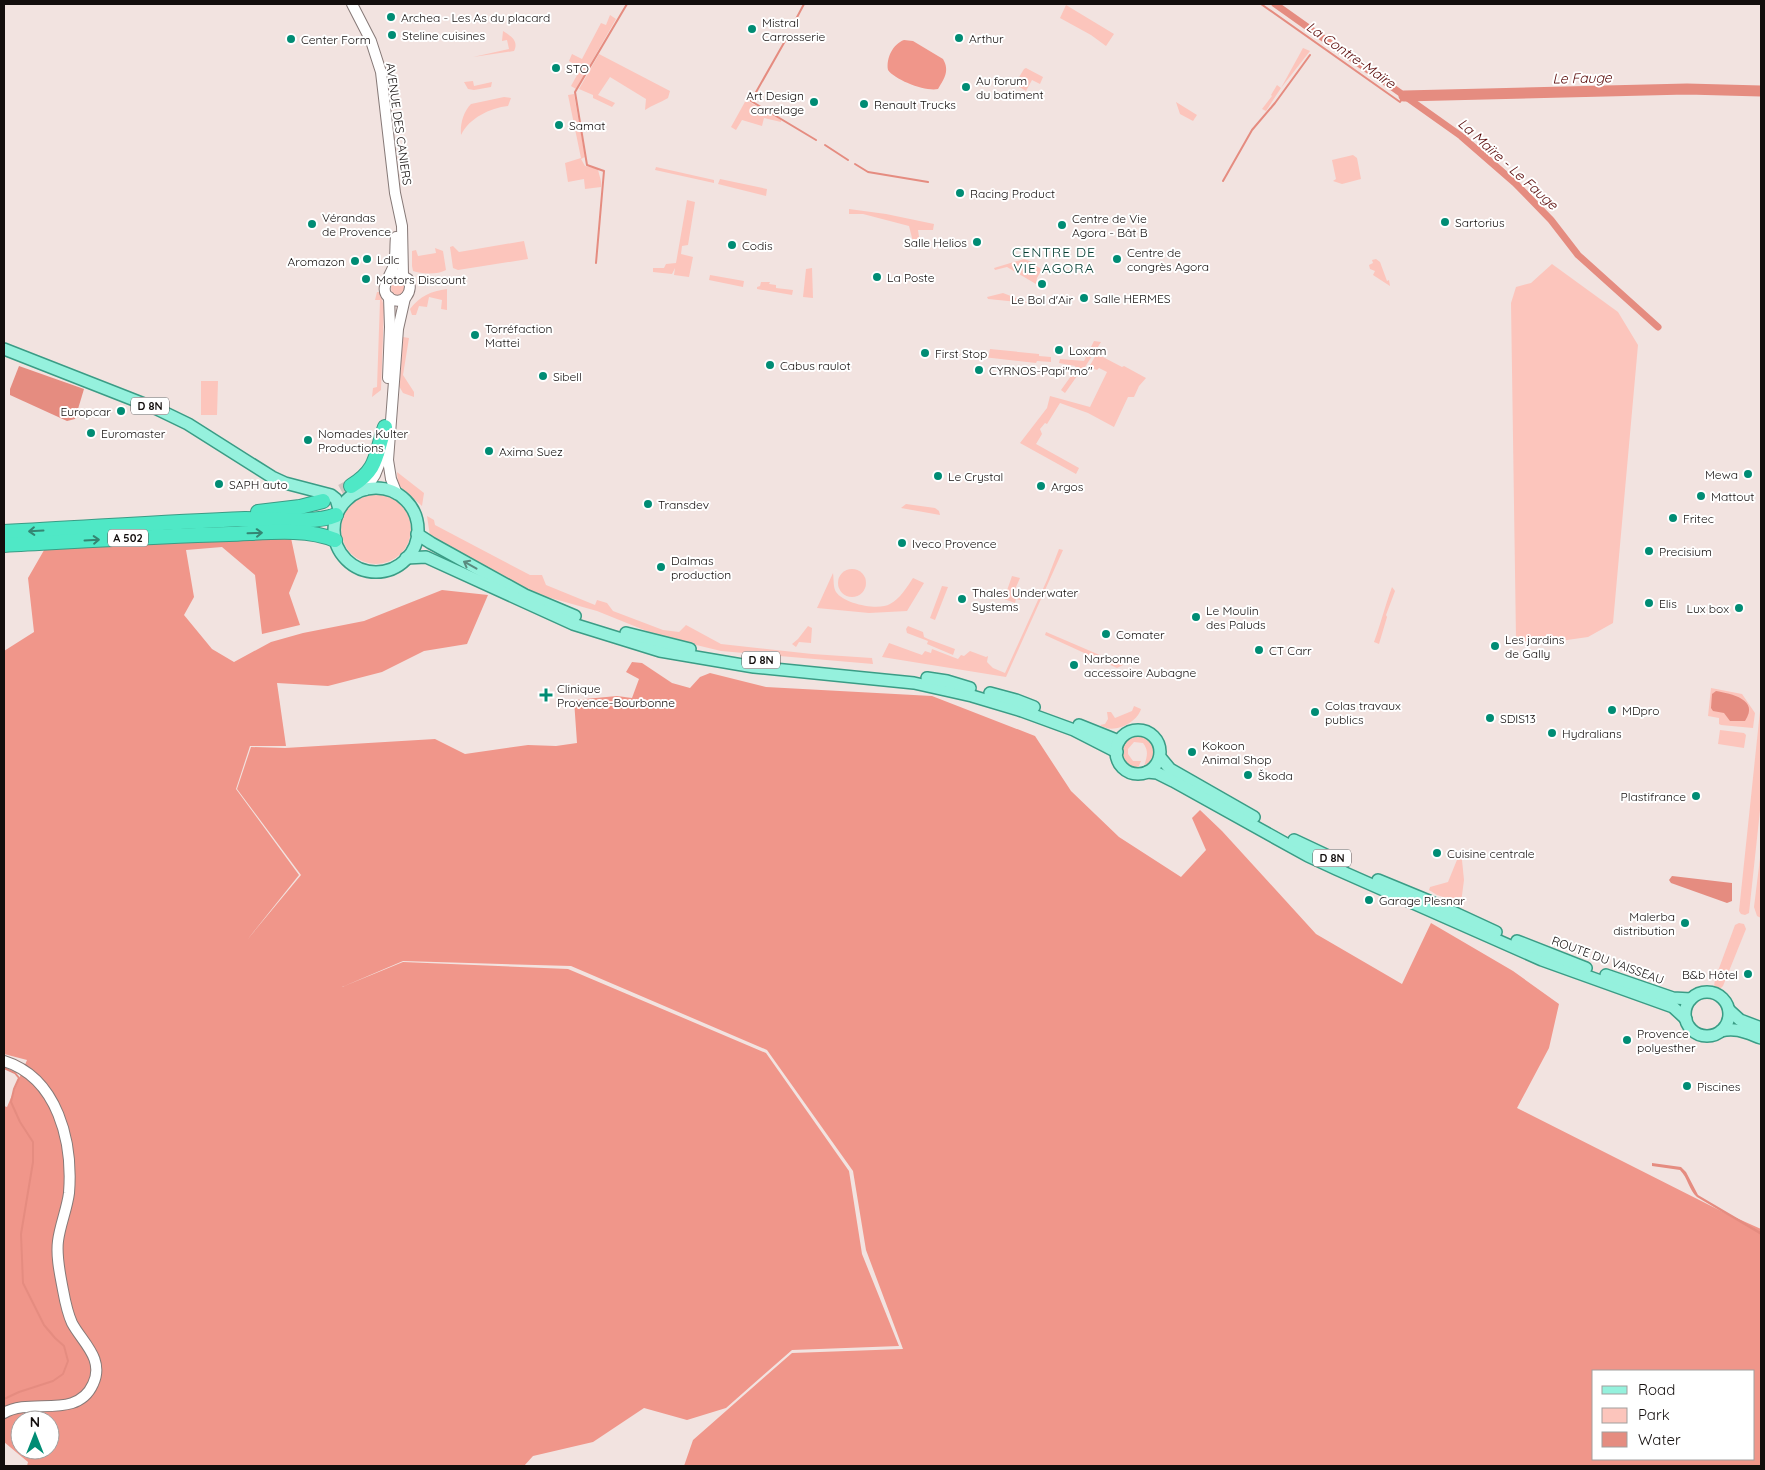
<svg xmlns="http://www.w3.org/2000/svg" width="1765" height="1470" font-family="Quicksand,sans-serif">
	<style>
		.green { fill: #fcc5bc }
		.forest { fill: #f0968a; fill-rule: evenodd }
		.water { fill: #e58c80 }
		.lines { fill: none; stroke-linecap: round; stroke-linejoin: round }
		.stream { stroke: #e58c80; stroke-width: 2 }
		.canal { stroke: #e58c80; stroke-width: 7 }
		.river { stroke: #e58c80; stroke-width: 11 }
		.highway-tunnel { stroke: #d1c3c0; stroke-width: 14; stroke-dasharray: 14 7; stroke-linecap: butt }
		.secondary-casing { stroke: #867977; stroke-width: 12 }
		.primary-casing { stroke: #3a9c85; stroke-width: 14 }
		.highway-casing { stroke: #3a9c85; stroke-width: 16 }
		.secondary { stroke: #fff; stroke-width: 10 }
		.primary { stroke: #95f1dd; stroke-width: 11 }
		.highway { stroke: #4fe8c6; stroke-width: 14 }
		.oneway { stroke: #348673 }
		.oneway2 { stroke: #5a8b7f }
		.poi-dot { fill: #008c74; stroke: #fff; stroke-width: 2 }
		.labels { text-anchor: middle; dominant-baseline: central; stroke-width: 4; stroke-linejoin: round; paint-order: stroke }
		.shield { fill: #fff; stroke: #5a5656; stroke-width: 1 }
		.shield-label { font-size: 11px; font-weight: bold; fill: #130e0d }
		.poi-label { font-size: 12px; fill: #130e0d; stroke: #fff; text-anchor: start }
		.street-label { font-size: 12px; fill: #130e0d; stroke: #fff }
		.water-label { font-size: 14px; font-style: italic; fill: #590807; stroke: #fff }
		.neighbourhood-label { font-size: 14px; letter-spacing: 1px; fill: #003b30; stroke: #fff }
	</style>
	<rect width="100%" height="100%" fill="#f2e3e0"/>
	<!-- green -->
	<g class="green">
		<polygon points="1066,5 1114,34 1106,46 1091,35 1060,18"/>
		<polygon points="610,15 616,19 576,89 571,86 581,68 569,61 572,54 582,59 601,23 606,25"/>
		<path d="M503,31C511,36 519,41 514,51L473,57L509,49L507,40L502,41Z"/>
		<polygon points="1303,48 1310,51 1281,88 1266,111 1262,109 1272,96 1271,95 1277,85 1281,88"/>
		<path d="M599,54L670,91L668,98C660,103 652,105 645,110L646,99L610,77L598,95L615,103L612,107L593,98V95L579,89Z"/>
		<polygon points="1026,68 1043,77 1040,84 1032,80 1026,91 1015,84 1024,69"/>
		<polygon points="473,81 474,86 492,82 491,87 474,90 468,89 464,82"/>
		<path d="M574,94L585,157L581,159L585,166L598,169C599,176 602,180 601,187L585,189L584,179L568,182L565,163L581,158L568,95Z"/>
		<path d="M504,97L511,98L508,106C490,108 469,118 461,135C460,125 463,112 471,104Z"/>
		<polygon points="746,100 781,120 781,122 764,118 762,126 742,120 736,130 731,127"/>
		<polygon points="1176,102 1197,115 1193,121 1180,114"/>
		<polygon points="1353,155 1357,158 1361,179 1342,184 1333,181 1336,179 1332,160"/>
		<polygon points="656,167 714,180 714,183 655,170"/>
		<polygon points="720,179 767,189 766,196 718,184"/>
		<polygon points="687,200 695,202 688,245 682,246 681,254 693,257 689,277 674,275 675,268 672,274 653,272 653,268 664,268 666,264 676,263"/>
		<polygon points="849,209 886,214 934,224 933,230 918,230 921,250 914,246 909,226 863,214 849,214"/>
		<polygon points="524,241 528,259 458,270 453,268 450,247 453,246 459,252"/>
		<path d="M435,248L443,251L446,270C438,275 421,274 413,271L412,266V251L416,250L418,256L436,253Z"/>
		<polygon points="1024,259 1035,263 1036,266 1040,268 1041,271 1037,278 1036,284 1007,267 995,270 994,268"/>
		<polygon points="1376,259 1380,262 1387,281 1389,280 1390,286 1373,275 1375,271 1370,269 1369,265 1373,263 1372,260"/>
		<polygon points="1552,264 1618,312 1638,345 1613,623 1588,637 1539,644 1516,639 1511,303 1516,287 1531,283"/>
		<polygon points="812,268 813,298 803,297 806,269"/>
		<polygon points="710,275 744,281 743,287 709,280"/>
		<circle cx="398" cy="288" r="7"/>
		<polygon points="761,282 770,282 769,284 776,285 776,288 793,290 792,295 757,289 757,287 760,286"/>
		<path d="M447,289V310L441,309L442,300L429,297L427,307L419,306L416,315H412L410,309C420,296 431,291 447,289Z"/>
		<polygon points="377,292 380,292 384,307 381,390 372,397 373,388 377,387 380,300 375,300"/>
		<polygon points="1003,293 1027,302 1027,303 988,299 987,297"/>
		<polygon points="403,337 409,338 403,375 414,392 414,397 403,393 399,386"/>
		<polygon points="1094,341 1101,342 1085,367 1082,369 1065,393 1061,390 1076,369 1075,366 1059,363 1060,359 1084,361"/>
		<polygon points="990,349 1039,354 1039,356 1051,357 1051,362 1037,361 1036,363 983,357 983,355 989,355"/>
		<polygon points="1096,355 1101,356 1122,367 1124,366 1146,378 1139,386 1134,397 1128,397 1114,427 1088,413 1060,403 1047,424 1045,423 1040,429 1042,434 1036,444 1079,468 1076,474 1020,443 1047,408 1050,396 1090,407 1107,372 1099,368 1097,370 1089,367"/>
		<polygon points="201,381 218,381 217,415 201,415"/>
		<polygon points="397,472 424,493 422,506 398,485"/>
		<circle cx="376" cy="529" r="35"/>
		<polygon points="906,504 935,508 939,511 940,515 901,508"/>
		<polygon points="427,516 434,520 435,525 530,575 542,575 546,585 595,605 597,600 607,603 613,611 663,630 679,632 686,625 721,644 812,654 872,658 873,664 721,651 659,636 597,611 533,593 430,536"/>
		<polygon points="1059,549 1063,550 1006,677 882,657 889,643 922,655 925,651 931,653 932,649 958,659 961,655 964,656 970,651 986,657 988,656 987,662 993,668 1005,673 1047,580"/>
		<circle cx="852" cy="583" r="14"/>
		<path d="M833,573C834,580 833,587 836,592C844,604 879,611 890,604C900,599 907,587 913,578L924,583L907,611L869,613L817,608Z"/>
		<polygon points="1012,576 1020,578 1013,594 1022,598 1020,600 1016,599 1015,603 1004,599"/>
		<polygon points="942,586 948,587 935,620 930,618"/>
		<path d="M1392,587L1395,591L1386,615L1387,617L1379,644L1374,642C1381,623 1385,606 1392,587Z"/>
		<polygon points="808,626 812,628 811,643 799,642 796,647 792,644 798,639"/>
		<polygon points="908,626 923,632 924,637 928,639 955,649 953,655 927,644 928,641 907,633 906,629"/>
		<polygon points="1046,632 1123,665 1117,668 1045,635"/>
		<polygon points="1711,688 1742,694 1755,713 1753,728 1721,725 1719,724 1719,718 1708,716"/>
		<path d="M1134,706L1141,709C1137,723 1113,735 1100,725L1105,724L1108,719L1107,712H1111L1115,718L1132,711Z"/>
		<polygon points="1760,711 1761,711 1761,801 1749,913 1745,915 1741,914 1739,911"/>
		<polygon points="1720,730 1744,733 1746,735 1744,748 1718,744"/>
		<path d="M1135,735L1149,739C1157,750 1155,760 1144,767C1146,758 1150,752 1143,743L1134,742L1128,749V754L1133,761H1141L1138,768C1123,765 1118,756 1124,742Z"/>
		<polygon points="1461,850 1464,880 1461,903 1437,895 1429,890 1430,887 1448,882"/>
		<polygon points="1761,850 1761,918 1757,916 1754,907"/>
		<polygon points="1739,923 1744,924 1746,929 1723,986 1720,989 1714,987 1715,979 1735,925"/>
	</g>
	<!-- forest -->
	<g class="forest">
		<path d="M904,40L913,41L943,59C950,71 944,79 938,89C926,92 895,80 888,70C886,58 893,44 904,40Z"/>
		<path d="M291,538L298,571L289,593L300,625L262,634L255,575L222,547L186,550L194,597L184,615L212,649L234,662L271,642L303,633L364,621L442,590L488,595L467,644L424,651L382,672L328,686L277,683L286,746H250L236,789L299,875L247,940L301,875L237,789L251,747L285,748L435,739L465,754L528,745L556,746L577,743L574,700L617,696L632,698L639,679L626,672L632,662L642,663L672,683L690,688L700,677L710,673L766,687L932,696L1035,736L1071,791L1119,837L1181,877L1206,850L1192,818L1200,810L1222,831L1316,934L1402,984L1431,923L1513,971L1559,1004L1549,1048L1517,1108L1723,1212L1761,1229V1466H684L693,1440L792,1353L903,1349L866,1250L853,1171L767,1050L571,966L403,961L342,987L403,962L568,969L766,1053L849,1171L862,1254L899,1346L792,1350L726,1408L687,1420L644,1408L593,1442L533,1456L524,1466H27L28,1462L4,1442V1106L7,1107L27,1060L4,1054V651L34,632L28,578L47,545ZM1594,1371H1754V1459H1594ZM20,1420H50V1450H20Z"/>
	</g>
	<!-- water -->
	<g class="water">
		<polygon points="19,366 84,389 75,419 67,421 10,395 10,389"/>
		<path d="M1716,691C1731,694 1760,699 1745,721H1730L1724,713L1713,711L1711,708L1712,694Z"/>
		<polygon points="1672,876 1732,883 1732,901 1727,903 1671,883 1669,880"/>
		<path d="M1652,1163L1681,1167L1686,1172L1698,1195L1761,1232V1235L1697,1197C1689,1190 1688,1178 1680,1170L1652,1166Z"/>
	</g>
	<g class="lines">
		<!-- stream -->
		<g class="stream">
			<polyline points="1261,4 1400,102 1404,96"/>
			<polyline points="795,21 804,4"/>
			<polyline points="789,34 751,101 816,140"/>
			<polyline points="825,145 848,160"/>
			<polyline points="855,164 868,172 928,182"/>
			<polyline points="1223,181 1252,130 1275,103 1310,55"/>
			<polyline points="596,263 604,171 587,165 575,92 627,4"/>
			<polyline points="4,1068 15,1073 19,1078 14,1089 11,1102 20,1122 33,1142 33,1162 21,1234 23,1283 44,1325 55,1338 64,1346 68,1361 63,1374 53,1381 19,1392 4,1399"/>
		</g>
		<!-- canal -->
		<polyline class="canal" points="1275,4 1461,136 1515,183 1551,220 1578,255 1658,327"/>
		<!-- river -->
		<polyline class="river" points="1404,96 1687,89 1761,91"/>
		<!-- highway-tunnel -->
		<polyline class="highway-tunnel" points="323,501 351,486"/>
		<!-- secondary casing -->
		<g class="secondary-casing">
			<g id="secondary">
				<polyline points="352,4 371,41 381,72 395,193 402,226 403,275"/>
				<path d="M389,277L399,274L408,279C414,291 404,306 391,299C376,290 392,275 394,264C396,255 395,245 396,237"/>
				<polyline points="388,378 390,327 389,297"/>
				<polyline points="365,490 375,475 381,460"/>
				<polyline points="397,494 391,479 388,460 398,329 405,298"/>
				<path d="M4,1061C58,1078 73,1142 69,1193C67,1209 60,1225 58,1241C56,1257 60,1274 63,1290C65,1301 67,1312 72,1323C82,1342 105,1359 93,1384C77,1420 31,1397 4,1413"/>
			</g>
		</g>
		<!-- primary casing -->
		<g class="primary-casing">
			<g id="primary">
				<polyline points="4,349 157,409 188,424 272,477 285,483 331,495 336,499 339,509"/>
				<circle cx="376" cy="530" r="42"/>
				<polyline points="417,534 431,543 525,595 575,616"/>
				<polyline points="406,558 426,557 573,624 660,651 754,667 914,683 972,696 1022,711 1074,730 1117,752"/>
				<polyline points="626,633 690,649"/>
				<polyline points="927,678 947,681 970,688"/>
				<polyline points="990,693 1016,700 1034,707"/>
				<polyline points="1079,725 1119,741"/>
				<circle cx="1138" cy="752" r="22"/>
				<polyline points="1160,757 1170,769 1254,817"/>
				<polyline points="1147,772 1157,773 1173,781 1308,856 1336,869 1542,960 1673,1007 1686,1019"/>
				<polyline points="1294,840 1343,863"/>
				<polyline points="1378,880 1429,901 1496,932"/>
				<polyline points="1517,941 1586,968"/>
				<polyline points="1606,975 1673,998 1691,999"/>
				<circle cx="1707" cy="1014" r="22"/>
				<polyline points="1729,1010 1740,1020 1761,1028"/>
				<path d="M1721,1031C1736,1027 1747,1033 1761,1038"/>
			</g>
		</g>
		<!-- highway casing -->
		<g class="highway-casing">
			<g id="highway">
				<path d="M351,486C379,469 375,454 385,427"/>
				<polyline points="258,512 300,507 323,501"/>
				<path d="M4,532C84,528 165,522 245,519C269,519 316,524 336,515"/>
				<path d="M4,545C79,541 154,536 229,534C262,533 305,527 335,540"/>
			</g>
		</g>
		<!-- secondary -->
		<use href="#secondary" class="secondary"/>
		<!-- primary -->
		<use href="#primary" class="primary"/>
		<!-- highway -->
		<use href="#highway" class="highway"/>
	</g>
	<!-- one-way arrows -->
	<defs><path id="oneway-shaft" d="M-6 0H5M1.5-3L5.5 0L1.5 3" fill="none" stroke-width="1.6" stroke-linecap="round" stroke-linejoin="round" transform="scale(1.25)"/></defs>
	<g class="oneway">
		<use href="#oneway-shaft" transform="translate(36 531) rotate(177)"/>
		<use href="#oneway-shaft" transform="translate(255 533) rotate(-2)"/>
		<use href="#oneway-shaft" transform="translate(92 540) rotate(-3)"/>
	</g>
	<use class="oneway2" href="#oneway-shaft" transform="translate(470 565) rotate(-151)"/>
	<!-- markers -->
	<g class="poi-dot">
		<circle cx="391" cy="17" r="5"/>
		<circle cx="752" cy="29" r="5"/>
		<circle cx="392" cy="35" r="5"/>
		<circle cx="959" cy="38" r="5"/>
		<circle cx="291" cy="39" r="5"/>
		<circle cx="556" cy="68" r="5"/>
		<circle cx="966" cy="87" r="5"/>
		<circle cx="814" cy="102" r="5"/>
		<circle cx="864" cy="104" r="5"/>
		<circle cx="559" cy="125" r="5"/>
		<circle cx="960" cy="193" r="5"/>
		<circle cx="1445" cy="222" r="5"/>
		<circle cx="312" cy="224" r="5"/>
		<circle cx="1062" cy="225" r="5"/>
		<circle cx="977" cy="242" r="5"/>
		<circle cx="732" cy="245" r="5"/>
		<circle cx="367" cy="259" r="5"/>
		<circle cx="1117" cy="259" r="5"/>
		<circle cx="355" cy="261" r="5"/>
		<circle cx="877" cy="277" r="5"/>
		<circle cx="366" cy="279" r="5"/>
		<circle cx="1042" cy="284" r="5"/>
		<circle cx="1084" cy="298" r="5"/>
		<circle cx="475" cy="335" r="5"/>
		<circle cx="1059" cy="350" r="5"/>
		<circle cx="925" cy="353" r="5"/>
		<circle cx="770" cy="365" r="5"/>
		<circle cx="979" cy="370" r="5"/>
		<circle cx="543" cy="376" r="5"/>
		<circle cx="121" cy="411" r="5"/>
		<circle cx="91" cy="433" r="5"/>
		<circle cx="308" cy="440" r="5"/>
		<circle cx="489" cy="451" r="5"/>
		<circle cx="1748" cy="474" r="5"/>
		<circle cx="938" cy="476" r="5"/>
		<circle cx="219" cy="484" r="5"/>
		<circle cx="1041" cy="486" r="5"/>
		<circle cx="1701" cy="496" r="5"/>
		<circle cx="648" cy="504" r="5"/>
		<circle cx="1673" cy="518" r="5"/>
		<circle cx="902" cy="543" r="5"/>
		<circle cx="1649" cy="551" r="5"/>
		<circle cx="661" cy="567" r="5"/>
		<circle cx="962" cy="599" r="5"/>
		<circle cx="1649" cy="603" r="5"/>
		<circle cx="1739" cy="608" r="5"/>
		<circle cx="1196" cy="617" r="5"/>
		<circle cx="1106" cy="634" r="5"/>
		<circle cx="1495" cy="646" r="5"/>
		<circle cx="1259" cy="650" r="5"/>
		<circle cx="1074" cy="665" r="5"/>
		<path d="M543.5 687.5h5v5h5v5h-5v5h-5v-5h-5v-5h5z"/>
		<circle cx="1612" cy="710" r="5"/>
		<circle cx="1315" cy="712" r="5"/>
		<circle cx="1490" cy="718" r="5"/>
		<circle cx="1552" cy="733" r="5"/>
		<circle cx="1192" cy="752" r="5"/>
		<circle cx="1248" cy="775" r="5"/>
		<circle cx="1696" cy="796" r="5"/>
		<circle cx="1437" cy="853" r="5"/>
		<circle cx="1369" cy="900" r="5"/>
		<circle cx="1685" cy="923" r="5"/>
		<circle cx="1748" cy="974" r="5"/>
		<circle cx="1627" cy="1040" r="5"/>
		<circle cx="1687" cy="1086" r="5"/>
	</g>
	<g class="labels">
		<!-- shield labels -->
		<g class="shield">
			<rect x="131" y="397.5" width="38" height="17" rx="4"/>
			<rect x="108" y="529.5" width="40" height="17" rx="4"/>
			<rect x="742" y="651.5" width="38" height="17" rx="4"/>
			<rect x="1313" y="849.5" width="38" height="17" rx="4"/>
		</g>
		<g class="shield-label">
			<text x="150" y="406">D 8N</text>
			<text x="128" y="538">A 502</text>
			<text x="761" y="660">D 8N</text>
			<text x="1332" y="858">D 8N</text>
		</g>
		<!-- poi labels -->
		<g class="poi-label">
			<text x="401" y="17">Archea - Les As du placard</text>
			<text x="762" y="22">Mistral<tspan x="762" dy="14">Carrosserie</tspan></text>
			<text x="402" y="35">Steline cuisines</text>
			<text x="969" y="38">Arthur</text>
			<text x="301" y="39">Center Form</text>
			<text x="566" y="68">STO</text>
			<text x="976" y="80">Au forum<tspan x="976" dy="14">du batiment</tspan></text>
			<text x="804" y="95" text-anchor="end">Art Design<tspan x="804" dy="14">carrelage</tspan></text>
			<text x="874" y="104">Renault Trucks</text>
			<text x="569" y="125">Samat</text>
			<text x="970" y="193">Racing Product</text>
			<text x="322" y="217">Vérandas<tspan x="322" dy="14">de Provence</tspan></text>
			<text x="1072" y="218">Centre de Vie<tspan x="1072" dy="14">Agora - Bât B</tspan></text>
			<text x="1455" y="222">Sartorius</text>
			<text x="967" y="242" text-anchor="end">Salle Helios</text>
			<text x="742" y="245">Codis</text>
			<text x="1127" y="252">Centre de<tspan x="1127" dy="14">congrès Agora</tspan></text>
			<text x="377" y="259">Ldlc</text>
			<text x="345" y="261" text-anchor="end">Aromazon</text>
			<text x="887" y="277">La Poste</text>
			<text x="376" y="279">Motors Discount</text>
			<text x="1094" y="298">Salle HERMES</text>
			<text x="1042" y="299" text-anchor="middle">Le Bol d'Air</text>
			<text x="485" y="328">Torréfaction<tspan x="485" dy="14">Mattei</tspan></text>
			<text x="1069" y="350">Loxam</text>
			<text x="935" y="353">First Stop</text>
			<text x="780" y="365">Cabus raulot</text>
			<text x="989" y="370">CYRNOS-Papi"mo"</text>
			<text x="553" y="376">Sibell</text>
			<text x="111" y="411" text-anchor="end">Europcar</text>
			<text x="101" y="433">Euromaster</text>
			<text x="318" y="433">Nomades Kulter<tspan x="318" dy="14">Productions</tspan></text>
			<text x="499" y="451">Axima Suez</text>
			<text x="1738" y="474" text-anchor="end">Mewa</text>
			<text x="948" y="476">Le Crystal</text>
			<text x="229" y="484">SAPH auto</text>
			<text x="1051" y="486">Argos</text>
			<text x="1711" y="496">Mattout</text>
			<text x="658" y="504">Transdev</text>
			<text x="1683" y="518">Fritec</text>
			<text x="912" y="543">Iveco Provence</text>
			<text x="1659" y="551">Precisium</text>
			<text x="671" y="560">Dalmas<tspan x="671" dy="14">production</tspan></text>
			<text x="972" y="592">Thales Underwater<tspan x="972" dy="14">Systems</tspan></text>
			<text x="1659" y="603">Elis</text>
			<text x="1729" y="608" text-anchor="end">Lux box</text>
			<text x="1206" y="610">Le Moulin<tspan x="1206" dy="14">des Paluds</tspan></text>
			<text x="1116" y="634">Comater</text>
			<text x="1505" y="639">Les jardins<tspan x="1505" dy="14">de Gally</tspan></text>
			<text x="1269" y="650">CT Carr</text>
			<text x="1084" y="658">Narbonne<tspan x="1084" dy="14">accessoire Aubagne</tspan></text>
			<text x="557" y="688">Clinique<tspan x="557" dy="14">Provence-Bourbonne</tspan></text>
			<text x="1325" y="705">Colas travaux<tspan x="1325" dy="14">publics</tspan></text>
			<text x="1622" y="710">MDpro</text>
			<text x="1500" y="718">SDIS13</text>
			<text x="1562" y="733">Hydralians</text>
			<text x="1202" y="745">Kokoon<tspan x="1202" dy="14">Animal Shop</tspan></text>
			<text x="1258" y="775">Škoda</text>
			<text x="1686" y="796" text-anchor="end">Plastifrance</text>
			<text x="1447" y="853">Cuisine centrale</text>
			<text x="1379" y="900">Garage Plesnar</text>
			<text x="1675" y="916" text-anchor="end">Malerba<tspan x="1675" dy="14">distribution</tspan></text>
			<text x="1738" y="974" text-anchor="end">B&amp;b Hôtel</text>
			<text x="1637" y="1033">Provence<tspan x="1637" dy="14">polyesther</tspan></text>
			<text x="1697" y="1086">Piscines</text>
		</g>
		<!-- street labels -->
		<g class="street-label">
			<text transform="translate(399 124) rotate(82)">AVENUE DES CANIERS</text>
			<text transform="translate(1608 960) rotate(20)">ROUTE DU VAISSEAU</text>
		</g>
		<!-- water labels -->
		<g class="water-label">
			<text transform="translate(1351 55) rotate(35)">La Contre-Maïre</text>
			<text transform="translate(1582 78) rotate(-1)">Le Fauge</text>
			<text transform="translate(1508 164) rotate(42)">La Maïre - Le Fauge</text>
		</g>
		<!-- neighbourhood labels -->
		<g class="neighbourhood-label">
			<text x="1054" y="252">CENTRE DE<tspan x="1054" dy="16">VIE AGORA</tspan></text>
		</g>
	</g>
	<!-- border -->
	<rect width="1765" height="1470" fill="none" stroke="#130e0d" stroke-width="10"/>
	<!-- legend -->
	<rect x="1592" y="1370" width="162" height="90" fill="#ffffff" stroke="#a19f9e"/>
	<rect x="1602" y="1386" width="25" height="8" fill="#95f1dd" stroke="#a19f9e"/>
	<text x="1638" y="1395" font-size="15" fill="#130e0d">Road</text>
	<rect x="1602" y="1408" width="25" height="15" fill="#fcc5bc" stroke="#a19f9e"/>
	<text x="1638" y="1420" font-size="15" fill="#130e0d">Park</text>
	<rect x="1602" y="1432" width="25" height="15" fill="#e58c80" stroke="#a19f9e"/>
	<text x="1638" y="1445" font-size="15" fill="#130e0d">Water</text>
	<!-- north arrow -->
	<g transform="translate(35 1435)"><circle r="24" fill="#ffffff" stroke="#a19f9e"/>
	<path d="M0-4L9 19L0 12L-9 19Z" fill="#008c74"/>
	<text y="-8" font-size="14" font-weight="bold" text-anchor="middle" fill="#130e0d">N</text>
	</g>
</svg>
